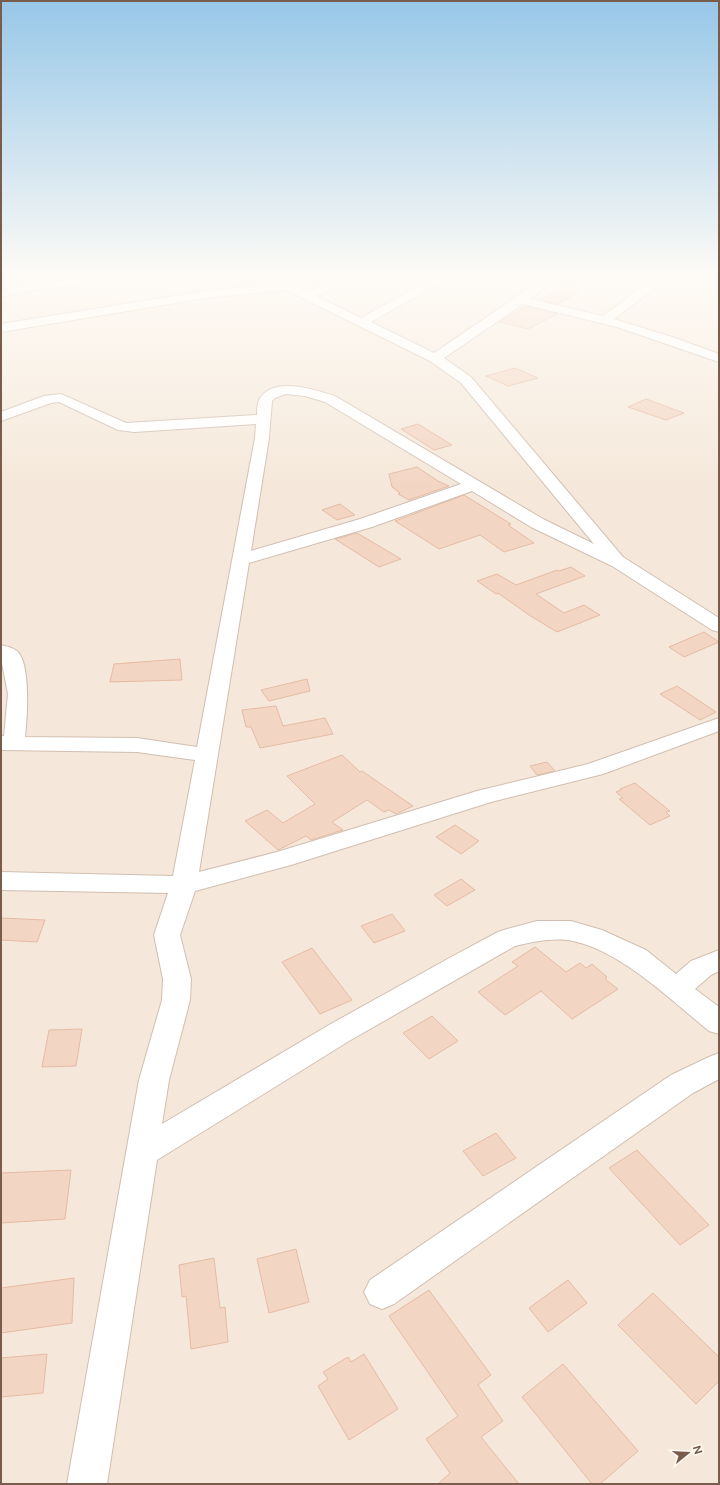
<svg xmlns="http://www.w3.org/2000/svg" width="720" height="1485" font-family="'Public Sans',sans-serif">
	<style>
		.residential { fill: #f5e8da }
		.building { fill: #f3d5c3; stroke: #e6bba3 }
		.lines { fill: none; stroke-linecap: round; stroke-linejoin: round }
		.minor-casing { stroke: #d1beb0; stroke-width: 2 }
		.minor { fill: #fff; fill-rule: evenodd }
	</style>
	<rect width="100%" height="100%" fill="#fdf6ec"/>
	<!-- residential -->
	<rect class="residential" x="1" y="278" width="718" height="1206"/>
	<!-- building -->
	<g class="building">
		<polygon points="573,283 578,292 558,304 539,300"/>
		<polygon points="526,306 557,314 528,329 499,322"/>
		<polygon points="515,368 538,378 508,386 486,376"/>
		<polygon points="646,399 684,413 666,420 628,407"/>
		<polygon points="418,424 452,445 434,450 401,429"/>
		<polygon points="417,467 438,481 449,486 409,500 398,494 400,493 392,487 389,474"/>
		<polygon points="464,495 511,524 508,525 534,543 504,552 480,535 439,549 395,521"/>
		<polygon points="340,504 355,515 337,520 322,510"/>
		<polygon points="357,533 401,559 379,567 335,539"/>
		<polygon points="571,567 585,576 536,594 564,613 584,605 600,615 557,632 529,615 498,593 496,594 477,581 497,574 516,585 557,570 559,571"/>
		<polygon points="704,632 719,642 684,657 669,647"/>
		<polygon points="180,659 182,680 110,682 114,664"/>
		<polygon points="307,679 310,691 269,701 261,690"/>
		<polygon points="677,686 716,712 700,720 660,694"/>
		<polygon points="276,706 283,726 325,718 333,734 260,748 251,727 246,727 242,710"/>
		<polygon points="342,755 360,772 362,771 413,806 396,814 389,810 384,812 367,800 332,822 343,830 311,840 306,836 278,850 245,821 267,810 283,823 315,804 287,776"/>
		<polygon points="547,762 555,771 537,775 530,766"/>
		<polygon points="635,783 670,811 666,812 670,816 650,825 619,799 623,798 616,792 621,790 620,789"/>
		<polygon points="455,825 479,841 461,854 436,837"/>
		<polygon points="461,879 475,890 447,906 434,895"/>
		<polygon points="392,914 405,931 374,943 361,926"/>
		<polygon points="1,918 45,920 37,942 1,940"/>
		<polygon points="535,947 566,972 580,963 586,968 592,964 607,977 605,979 618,989 572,1019 541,991 505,1015 478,992 518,966 512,962"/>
		<polygon points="312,948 352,1000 320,1014 282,962"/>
		<polygon points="432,1016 458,1041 429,1059 403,1033"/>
		<polygon points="82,1029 76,1066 42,1067 49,1030"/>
		<polygon points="496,1133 516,1158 483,1176 463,1151"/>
		<polygon points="637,1150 709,1225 680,1245 609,1168"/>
		<polygon points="71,1170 65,1219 1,1223 1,1173"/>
		<polygon points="296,1249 309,1302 269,1313 257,1259"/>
		<polygon points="214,1258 220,1308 225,1307 228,1342 191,1349 186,1296 182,1297 179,1265"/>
		<polygon points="74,1278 72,1323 1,1333 1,1288"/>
		<polygon points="568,1280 587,1303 548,1332 529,1308"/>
		<polygon points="429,1290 491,1375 478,1385 503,1421 481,1437 519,1484 438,1484 450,1473 426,1439 458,1416 389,1316"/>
		<polygon points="653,1293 719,1357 719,1381 696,1404 618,1325"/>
		<polygon points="47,1354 43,1393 1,1397 1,1358"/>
		<polygon points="364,1354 398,1409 349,1440 318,1386 328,1379 323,1372 348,1357 351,1362"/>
		<polygon points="563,1364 638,1451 600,1484 592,1484 522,1397"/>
	</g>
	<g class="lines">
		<!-- minor casing -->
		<g class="minor-casing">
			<g id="minor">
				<polygon points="85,278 116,278 110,281 36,290 1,297 1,291 36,284"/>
				<path d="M264,278H277L307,292L337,278H350L349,280L316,296L361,318L433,278H446L445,280L371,322L434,353L544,278H557L530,299L603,316L654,278H666L665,280L614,319L675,338L719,354V362L617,327L523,304L444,358L471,377L623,557L719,618V632L712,630L612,566L531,527L472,491L372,527L249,563L199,872L277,852L477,791L588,764L719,718V731L603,774L491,802L291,865L195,891L180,935L191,979L190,1000L169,1080L162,1124L329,1025L453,956L498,932L507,929L537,921H571L602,930L646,950L676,974L691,961L719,950V971L711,975L695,989L719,1007V1034L709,1031C671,1000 621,951 573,941C554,937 533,942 515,946L349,1041L157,1160L107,1484H67L139,1080L162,1000L163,979L154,935L168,893L1,890V872L173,876L195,760L137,752L1,750V736H4L8,694L1,658V645C6,646 14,648 18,652C31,667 27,718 25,737L137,738L197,747L255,438L256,424L134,432L118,430L59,402L51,403L1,421V412L44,396L61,394L126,423L257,415C257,410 257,404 259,400C272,375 315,390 335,396L543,519L594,544L461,383L430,361L286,290L205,298L1,332V324L205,291L273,284L265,280ZM286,394L305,396L325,402L461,484L360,519L251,551L269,438L272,401L275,398Z"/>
				<polygon points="719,1053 719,1079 693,1093 394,1304 382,1309 370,1304 364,1292 370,1280 671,1075 709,1057"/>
			</g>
		</g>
		<!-- minor -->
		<use href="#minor" class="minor"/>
	</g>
	<!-- sky -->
	<linearGradient id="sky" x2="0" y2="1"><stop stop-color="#97c7e8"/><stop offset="0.57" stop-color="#fefbf6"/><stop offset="1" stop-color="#fefbf6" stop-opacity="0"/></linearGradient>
	<rect width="720" height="486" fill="url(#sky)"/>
	<!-- border -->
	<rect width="720" height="1485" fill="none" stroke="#7a5c4d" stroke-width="4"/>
	<!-- north arrow -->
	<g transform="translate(688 1453) rotate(72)" stroke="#fffaf3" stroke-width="3" paint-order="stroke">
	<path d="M0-3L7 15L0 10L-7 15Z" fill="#7a5c4d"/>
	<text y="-6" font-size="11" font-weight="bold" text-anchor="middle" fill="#7a5c4d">N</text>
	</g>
</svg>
